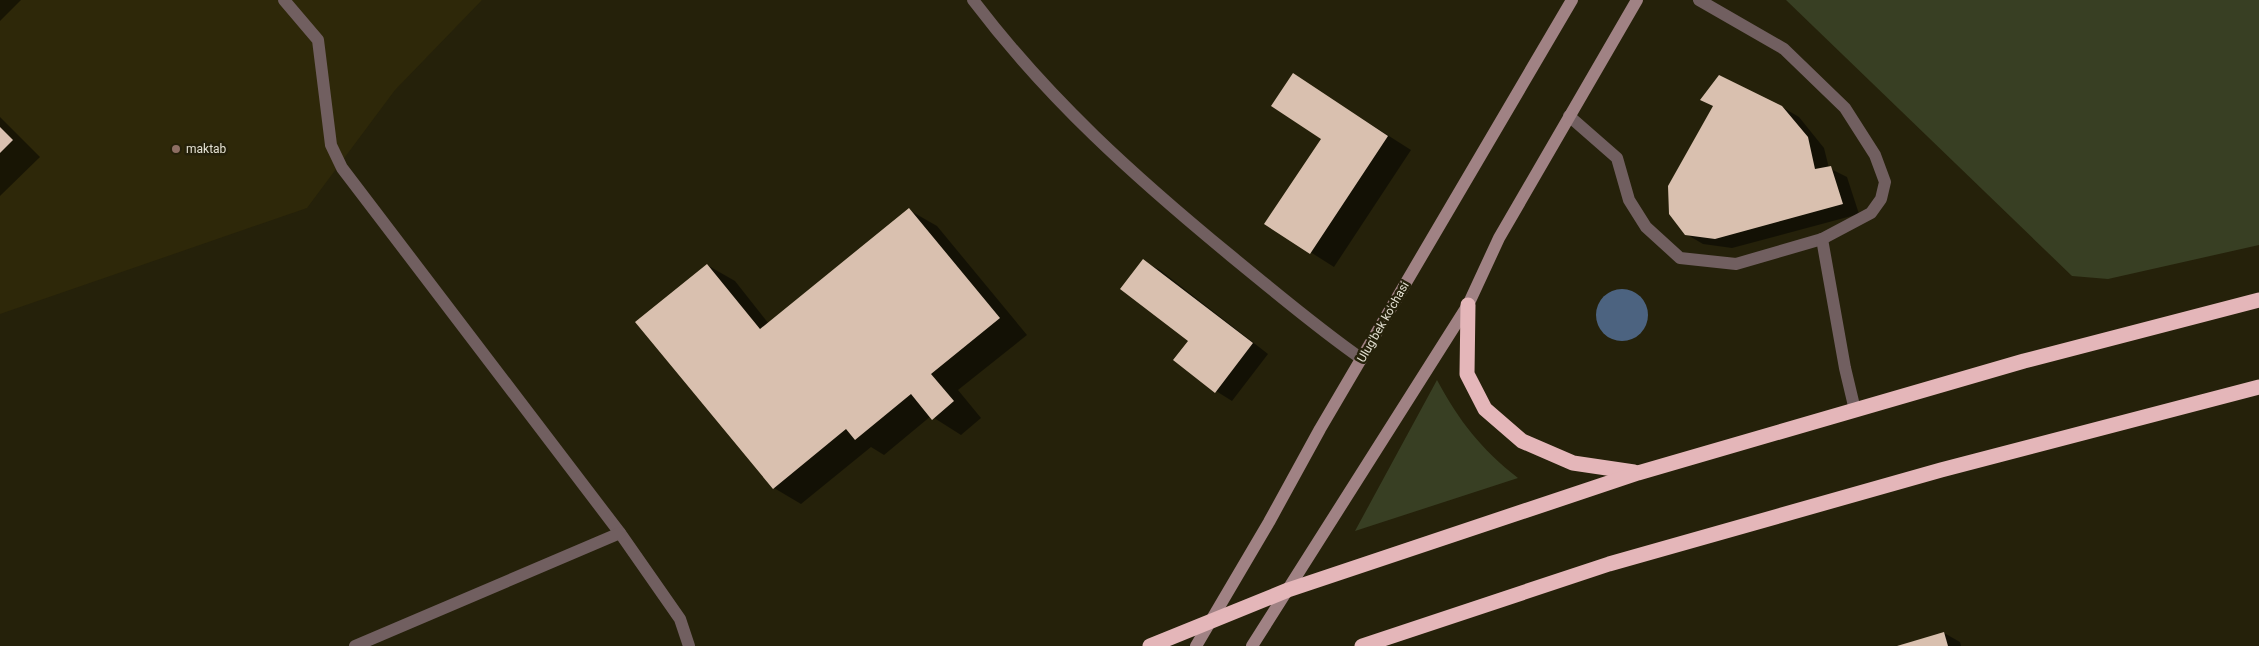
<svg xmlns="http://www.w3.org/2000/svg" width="2259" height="646" font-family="Roboto,sans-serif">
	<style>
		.built { fill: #2e2809 }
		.green { fill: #383f23 }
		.water { fill: #4c6380 }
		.shadow { fill: #0007 }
		.building { fill: #d9c0af }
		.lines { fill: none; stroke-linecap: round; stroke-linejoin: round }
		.lane { stroke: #715f60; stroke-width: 12 }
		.street { stroke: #715f60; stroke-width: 12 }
		.secondary { stroke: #a08284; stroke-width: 12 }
		.highway { stroke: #e4b6b9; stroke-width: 15 }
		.education-dot { fill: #8d6e63; stroke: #25210a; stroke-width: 2 }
		.labels { text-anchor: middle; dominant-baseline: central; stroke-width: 5; stroke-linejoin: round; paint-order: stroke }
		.poi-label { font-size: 12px; fill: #e3e0d2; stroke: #25210a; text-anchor: start }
		.street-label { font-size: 12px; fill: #e3e0d2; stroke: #25210a }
	</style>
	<rect width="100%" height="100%" fill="#25210a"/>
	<!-- built -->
	<polygon class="built" points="0,0 482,0 395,90 307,208 0,314"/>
	<!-- green -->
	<g class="green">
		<polygon points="1786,0 2259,0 2259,245 2108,279 2072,276"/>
		<path d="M1437,380C1459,421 1481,449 1518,478L1355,531Z"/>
	</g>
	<!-- water -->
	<circle class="water" cx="1622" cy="315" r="26"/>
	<!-- shadow -->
	<g class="shadow">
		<polygon points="0,0 21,0 0,21"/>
		<polygon points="1293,75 1411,150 1334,267 1266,224 1322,139"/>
		<polygon points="1701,100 1782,107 1799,117 1824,148 1829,168 1847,177 1859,214 1732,248 1703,244 1686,234 1714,107"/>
		<polygon points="0,117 40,157 0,196"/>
		<polygon points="909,210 937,226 1027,335 958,390 981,418 961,435 931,416 884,455 871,447 801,504 774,488 707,265 735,281 769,324"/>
		<polygon points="1143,261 1160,270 1268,354 1232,401 1216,391 1189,341"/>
		<polygon points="1944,633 1960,642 1961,646 1900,646"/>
	</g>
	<!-- building -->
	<g class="building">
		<polygon points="1293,73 1388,136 1310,254 1264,224 1321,139 1271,106"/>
		<polygon points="1719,75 1782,106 1808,137 1815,169 1831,166 1843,204 1715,239 1685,235 1669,214 1668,186 1713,106 1700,100"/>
		<polygon points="0,127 13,140 0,153"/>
		<polygon points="909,208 1000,318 931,374 954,401 932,420 911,394 855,440 846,429 773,489 635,322 707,264 760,329"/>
		<polygon points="1143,259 1253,343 1215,393 1173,360 1188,341 1120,289"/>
		<polygon points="1944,632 1948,646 1897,646"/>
	</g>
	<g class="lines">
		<!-- lane -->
		<g class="lane">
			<polyline points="284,0 318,40 331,145 342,168 620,533 680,619 689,646"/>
			<polyline points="1569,116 1617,158 1629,200 1646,227 1680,258 1736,264 1822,239 1871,213 1881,199 1885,182 1875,155 1845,108 1784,49 1699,0"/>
			<polyline points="1822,239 1845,368 1855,410"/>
		</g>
		<!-- street -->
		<g class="street">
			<path d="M973,0C1048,99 1135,177 1231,256C1274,291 1316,327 1362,359"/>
			<polyline points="355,646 620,533"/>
		</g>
		<!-- secondary -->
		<g class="secondary">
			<polyline points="1196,646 1269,522 1320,429 1572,0"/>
			<polyline points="1252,646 1468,305 1499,238 1637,0"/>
		</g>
		<!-- highway -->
		<g class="highway">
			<polyline points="1468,305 1467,374 1485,409 1522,441 1573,463 1634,472"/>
			<polyline points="1150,646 1288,590 1638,473 2024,361 2259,300"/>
			<polyline points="1362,646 1609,564 1941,470 2259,387"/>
		</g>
	</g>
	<!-- markers -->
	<circle class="education-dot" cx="176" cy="149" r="5"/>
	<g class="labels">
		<!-- poi labels -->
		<g class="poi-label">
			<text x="186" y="149">maktab</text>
		</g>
		<!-- street labels -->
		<g class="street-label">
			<text transform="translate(1383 322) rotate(-60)">Ulug'bek ko'chasi</text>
		</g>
	</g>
</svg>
